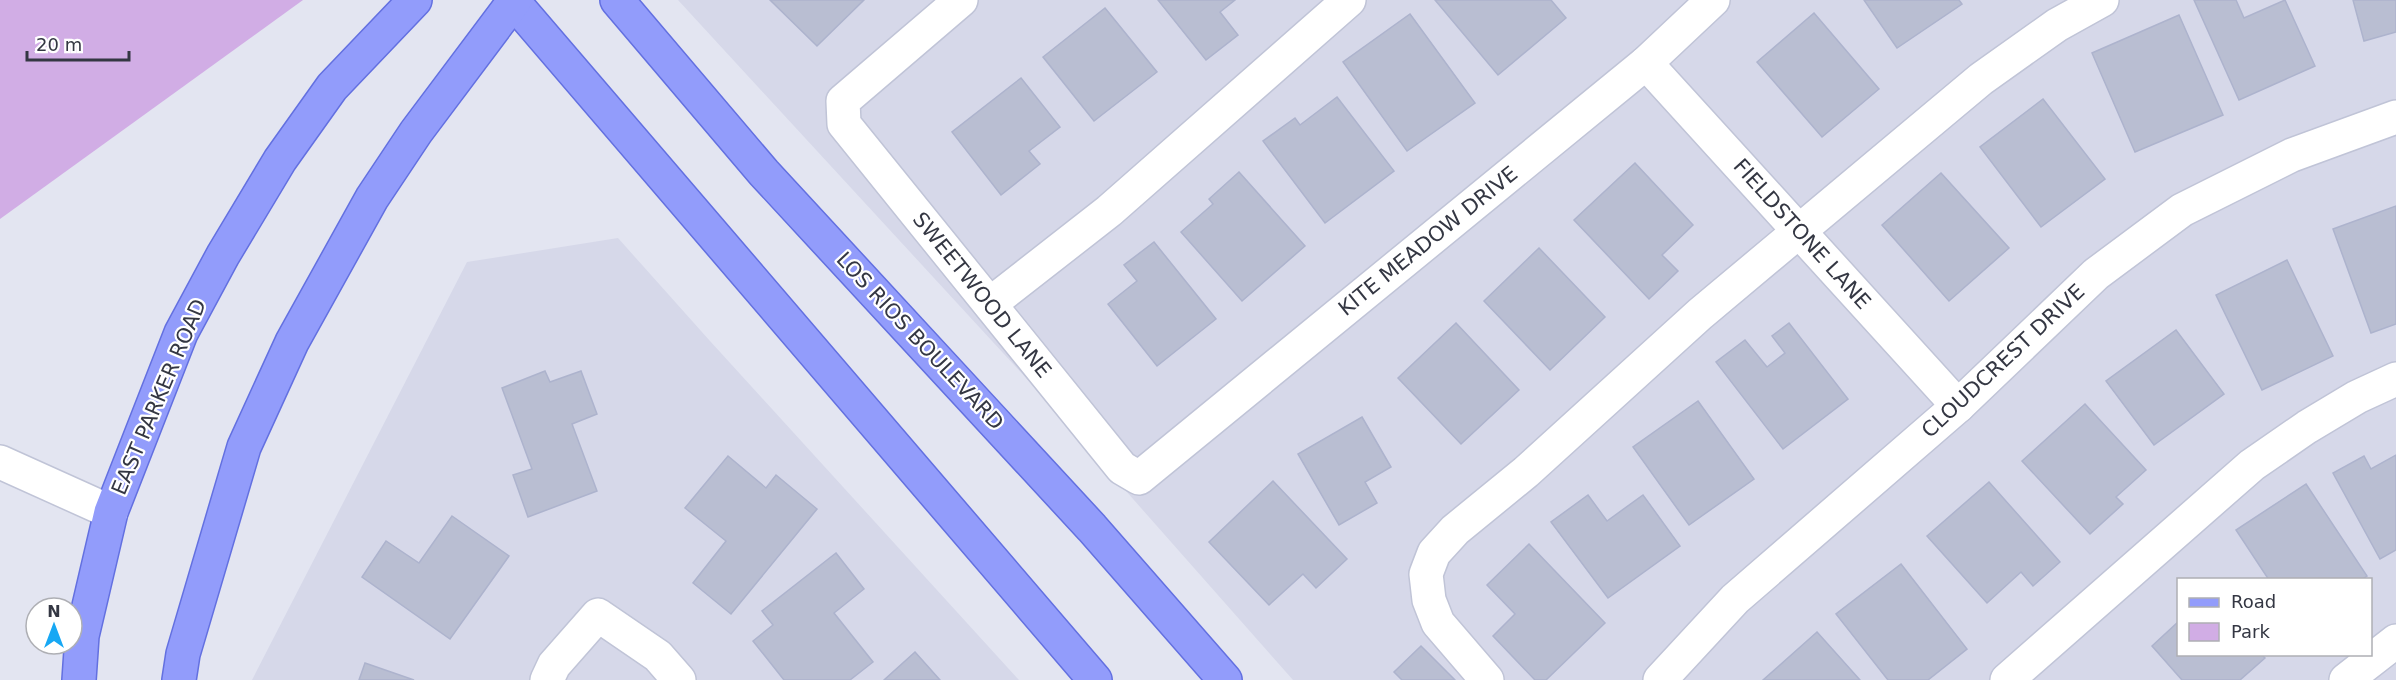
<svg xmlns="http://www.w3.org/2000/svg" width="2396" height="680" font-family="'DejaVu Sans',sans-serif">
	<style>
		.residential { fill: #d6d8e9; fill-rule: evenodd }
		.green { fill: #d1ade5 }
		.building { fill: #b9bed2; stroke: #adb3cd; stroke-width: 1.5 }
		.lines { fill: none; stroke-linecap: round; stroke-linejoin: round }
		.minor-casing { stroke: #c0c4d7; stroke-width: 36 }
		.major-casing { stroke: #6370e0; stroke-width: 36 }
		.minor { stroke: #fff; stroke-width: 33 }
		.major { stroke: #929cfb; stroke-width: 33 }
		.labels { text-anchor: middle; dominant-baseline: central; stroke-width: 4.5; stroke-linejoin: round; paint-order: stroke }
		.street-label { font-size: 21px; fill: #343743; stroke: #fff }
	</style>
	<rect width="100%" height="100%" fill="#e3e5f1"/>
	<!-- residential -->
	<g class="residential">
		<path d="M678,0H2396V680H1293L1027,379ZM2178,580H2370V654H2178Z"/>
		<polygon points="618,238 710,341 1019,680 252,680 467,262"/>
	</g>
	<!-- green -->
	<polygon class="green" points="0,0 303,0 0,219"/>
	<!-- building -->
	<g class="building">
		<polygon points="770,0 864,0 817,46"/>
		<polygon points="1158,0 1235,0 1220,12 1238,35 1206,60"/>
		<polygon points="1435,0 1551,0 1566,18 1498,75"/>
		<polygon points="1864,0 1959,0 1962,4 1897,48"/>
		<polygon points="2194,0 2236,0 2244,18 2285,0 2315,66 2239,100"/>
		<polygon points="2353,0 2396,0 2396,32 2364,41"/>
		<polygon points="1105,8 1157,72 1094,121 1043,57"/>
		<polygon points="1814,13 1879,89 1822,137 1757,62"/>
		<polygon points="1410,14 1475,103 1407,151 1343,62"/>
		<polygon points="2179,15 2223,115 2135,152 2092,53"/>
		<polygon points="1021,78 1060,127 1029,151 1040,164 1001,195 952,132"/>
		<polygon points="1337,97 1394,171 1325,223 1263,141 1295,118 1300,125"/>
		<polygon points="2043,99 2105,179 2041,227 1980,147"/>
		<polygon points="1635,163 1693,225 1662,255 1678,271 1649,299 1574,220"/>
		<polygon points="1239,172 1305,246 1242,301 1181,232 1213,204 1209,199"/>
		<polygon points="1941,173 2009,248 1949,301 1882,225"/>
		<polygon points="2396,206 2396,324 2371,333 2333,229"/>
		<polygon points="1154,242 1216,319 1157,366 1108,304 1137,281 1124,265"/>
		<polygon points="1539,248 1605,317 1550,370 1484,301"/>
		<polygon points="2287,260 2333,356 2262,390 2216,295"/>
		<polygon points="1456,323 1519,390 1461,444 1398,378"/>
		<polygon points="1789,323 1848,399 1783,449 1716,362 1745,340 1767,367 1785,353 1772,336"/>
		<polygon points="2176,330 2224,394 2154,445 2106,381"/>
		<polygon points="545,371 550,382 581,371 597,414 572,424 597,491 528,517 513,475 532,469 502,388"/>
		<polygon points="1698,401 1754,479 1689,525 1633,447"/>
		<polygon points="2085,404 2146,470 2116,497 2123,504 2090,534 2022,461"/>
		<polygon points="1362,417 1391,467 1365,482 1377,503 1339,525 1298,454"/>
		<polygon points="2396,455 2396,550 2380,559 2333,473 2364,456 2371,469"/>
		<polygon points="728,456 766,488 776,475 817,509 731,614 693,583 726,541 685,508"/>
		<polygon points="1273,481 1347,559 1316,588 1303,574 1269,605 1209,542"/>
		<polygon points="1989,482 2060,562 2033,586 2021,572 1987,603 1927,536"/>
		<polygon points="2306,484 2367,576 2361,580 2269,580 2236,530"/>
		<polygon points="1588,495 1607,521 1643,495 1680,546 1608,598 1551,522"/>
		<polygon points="452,516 509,556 450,639 362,577 386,541 419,563"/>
		<polygon points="1529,544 1605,623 1546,680 1535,680 1493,636 1515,614 1487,585"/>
		<polygon points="836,553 864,589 834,613 873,662 850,680 784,680 753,641 773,625 762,611"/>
		<polygon points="1901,564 1967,649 1928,680 1888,680 1836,614"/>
		<polygon points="2178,622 2178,654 2261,654 2265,658 2240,680 2182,680 2152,646"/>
		<polygon points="1817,632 1860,680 1763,680"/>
		<polygon points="1421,646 1455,680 1402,680 1394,672"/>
		<polygon points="915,652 940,680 884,680"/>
		<polygon points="365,663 414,680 359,680"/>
	</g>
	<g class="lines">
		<!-- minor casing -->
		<g class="minor-casing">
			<g id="minor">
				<polyline points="961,0 843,101 844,124 1122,468 1139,478 1646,63 1713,0"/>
				<polyline points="1646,63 1958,406"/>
				<polyline points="990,304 1109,211 1349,0"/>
				<polyline points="0,462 111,512"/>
				<polyline points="547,680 554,665 598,615 658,656 679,680"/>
				<polyline points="1487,680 1438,623 1429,600 1426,574 1434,553 1455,530 1526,472 1700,314 1981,79 2057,25 2102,0"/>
				<polyline points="1660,680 1735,599 1958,406 2096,274 2182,210 2292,155 2396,117"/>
				<polyline points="2007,680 2252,465 2307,427 2357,397 2396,379"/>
				<polyline points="2346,680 2396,641"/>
			</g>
		</g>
		<!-- major casing -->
		<g class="major-casing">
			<g id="major">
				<polyline points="512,0 1095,680"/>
				<polyline points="617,0 764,173 1092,528 1225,680"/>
				<polyline points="79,680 82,636 111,512 181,333 223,255 280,160 332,87 415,0"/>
				<polyline points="179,680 183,654 244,447 292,342 372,198 416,132 515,0"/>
			</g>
		</g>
		<!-- minor -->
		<use href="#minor" class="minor"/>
		<!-- major -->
		<use href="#major" class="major"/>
	</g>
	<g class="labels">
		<!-- street labels -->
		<g class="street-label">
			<text transform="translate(1802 234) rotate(48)">FIELDSTONE LANE</text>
			<text transform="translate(1428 241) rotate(-39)">KITE MEADOW DRIVE</text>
			<text transform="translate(982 295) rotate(51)">SWEETWOOD LANE</text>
			<text transform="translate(920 341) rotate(47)">LOS RIOS BOULEVARD</text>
			<text transform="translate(2003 361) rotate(-43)">CLOUDCREST DRIVE</text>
			<text transform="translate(159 397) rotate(-67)">EAST PARKER ROAD</text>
		</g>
	</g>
	<!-- legend -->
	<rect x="2177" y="578" width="195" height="78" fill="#ffffff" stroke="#aeafb4" stroke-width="1.5"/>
	<rect x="2189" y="598" width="30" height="9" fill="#929cfb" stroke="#aeafb4" stroke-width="1.5"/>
	<text x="2231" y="608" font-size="18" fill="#343743">Road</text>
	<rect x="2189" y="623" width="30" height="18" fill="#d1ade5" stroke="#aeafb4" stroke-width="1.5"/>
	<text x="2231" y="638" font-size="18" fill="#343743">Park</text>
	<!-- north arrow -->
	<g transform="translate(54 626)"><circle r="28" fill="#ffffff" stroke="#aeafb4" stroke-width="1.5"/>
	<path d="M0-4.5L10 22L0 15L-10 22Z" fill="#17a8f4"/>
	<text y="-9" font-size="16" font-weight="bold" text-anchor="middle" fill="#343743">N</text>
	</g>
	<!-- scale -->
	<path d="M27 51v9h102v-9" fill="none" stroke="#343743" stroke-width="3"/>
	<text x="36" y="51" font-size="18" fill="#343743" stroke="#ffffff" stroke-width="4.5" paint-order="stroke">20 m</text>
</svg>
